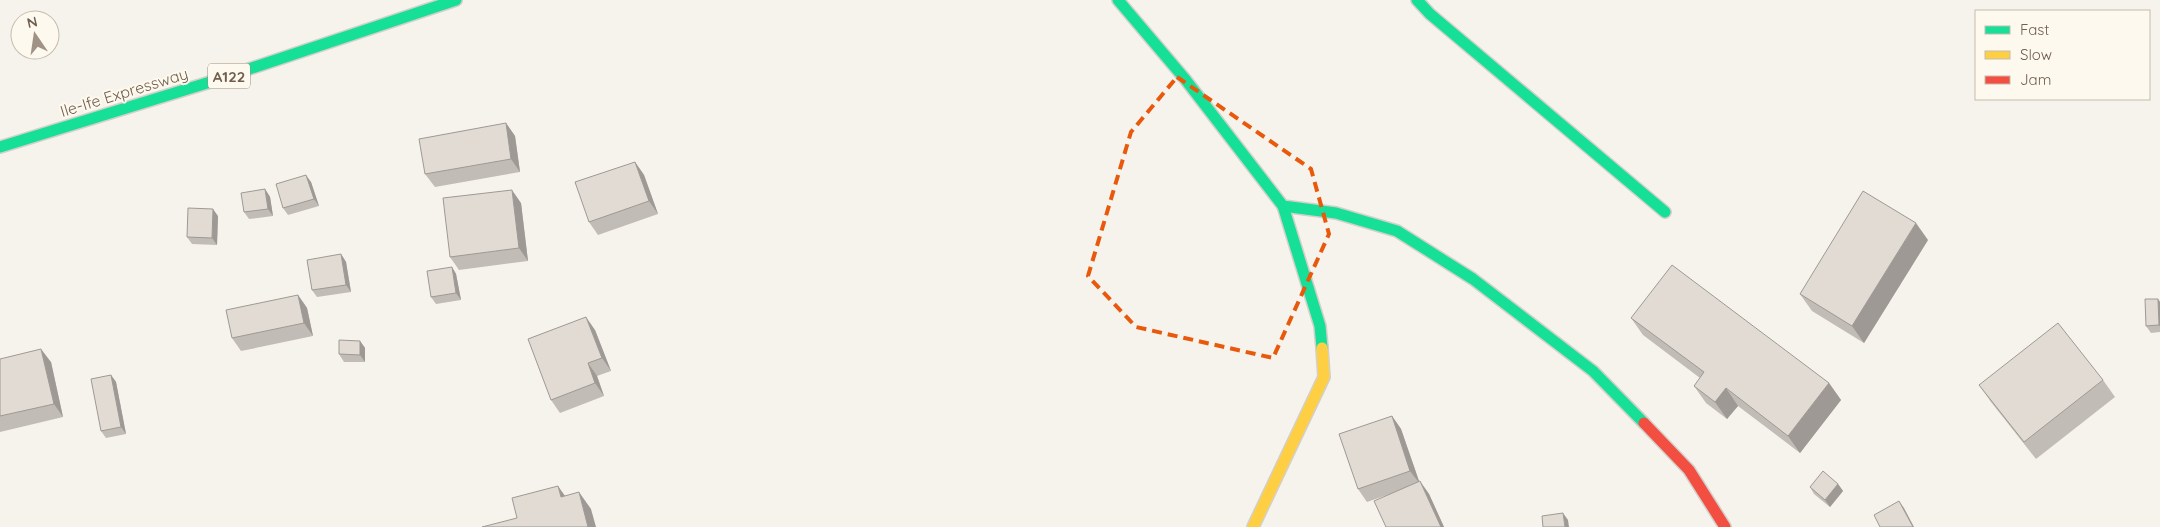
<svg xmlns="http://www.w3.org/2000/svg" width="2160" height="527" font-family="Quicksand,sans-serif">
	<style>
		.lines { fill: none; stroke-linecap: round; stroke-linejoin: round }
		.fast-casing { stroke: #d4d0c9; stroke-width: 14 }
		.slow-casing { stroke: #d4d0c9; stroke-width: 14 }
		.jam-casing { stroke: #d4d0c9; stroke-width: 14 }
		.fast { stroke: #16e098; stroke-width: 11 }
		.slow { stroke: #ffcf43; stroke-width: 11 }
		.jam { stroke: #f24e42; stroke-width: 11 }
		.wall { fill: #c2bcb6 }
		.shaded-wall { fill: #9e9994 }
		.building { fill: #e1dbd4; stroke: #9e9994 }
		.marked { fill: none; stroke: #e8590c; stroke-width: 4; stroke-dasharray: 10 6; stroke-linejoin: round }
		.labels { text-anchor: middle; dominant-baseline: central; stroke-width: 4; stroke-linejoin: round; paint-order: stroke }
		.shield { fill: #fdf9ee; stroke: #9b8d7f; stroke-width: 1 }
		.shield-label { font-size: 15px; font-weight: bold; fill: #715f4f }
		.street-label { font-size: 16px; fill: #715f4f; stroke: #fdf9ee }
	</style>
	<rect width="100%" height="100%" fill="#f6f3ec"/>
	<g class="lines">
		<!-- fast casing -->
		<g class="fast-casing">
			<g id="fast">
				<polyline points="1118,0 1185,79 1283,206 1336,213 1397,231 1473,279 1593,371 1644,423"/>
				<polyline points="1417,0 1430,14 1665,212"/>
				<polyline points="0,147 207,83 456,0"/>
				<polyline points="1283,206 1320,326 1322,348"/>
			</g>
		</g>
		<!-- slow casing -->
		<g class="slow-casing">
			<polyline id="slow" points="1253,527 1324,377 1322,348"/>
		</g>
		<!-- jam casing -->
		<g class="jam-casing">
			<polyline id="jam" points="1644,423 1689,470 1725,527"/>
		</g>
		<!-- fast -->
		<use href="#fast" class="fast"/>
		<!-- slow -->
		<use href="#slow" class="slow"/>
		<!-- jam -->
		<use href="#jam" class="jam"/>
	</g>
	<!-- wall -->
	<g class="wall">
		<polygon points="506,123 515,136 520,172 435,187 425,174"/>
		<polygon points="635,162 644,175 658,214 598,235 589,222"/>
		<polygon points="311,182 319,206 288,215 283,208"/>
		<polygon points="265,189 270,197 273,216 249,219 244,212"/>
		<polygon points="521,203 528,261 459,270 450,257"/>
		<polygon points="218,216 217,245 192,244 187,237"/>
		<polygon points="1928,240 1864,343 1812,311 1800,294"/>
		<polygon points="341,254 346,262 351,292 317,297 312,290"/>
		<polygon points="452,267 456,274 461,300 436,304 431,297"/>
		<polygon points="298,295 307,308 313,336 241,351 232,338"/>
		<polygon points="2158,299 2160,302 2160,332 2151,333 2146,326"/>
		<polygon points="1631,318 1829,383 1841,400 1800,453 1738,406 1727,419 1706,403 1694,386 1700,378 1643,335"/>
		<polygon points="595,330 611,371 597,376 604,396 560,413 551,400"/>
		<polygon points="360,341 365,348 365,362 344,362 339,354"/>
		<polygon points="0,359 51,362 63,417 0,432"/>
		<polygon points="111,375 116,382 126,434 106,438 101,431"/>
		<polygon points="2103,380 2115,397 2036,459 1991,402 1979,385"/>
		<polygon points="1392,416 1401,429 1419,481 1429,494 1444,527 1386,527 1390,494 1367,502 1358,489"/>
		<polygon points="1838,484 1843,491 1830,507 1814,494 1810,487"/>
	</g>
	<!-- shaded-wall -->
	<g class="shaded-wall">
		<polygon points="506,123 515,136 520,172 511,159"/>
		<polygon points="635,162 644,175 658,214 649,201"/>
		<polygon points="306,175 311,182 319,206 314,199"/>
		<polygon points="265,189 270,197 273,216 268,209"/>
		<polygon points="512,190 521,203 528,261 519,248"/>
		<polygon points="213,209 218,216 217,245 212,238"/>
		<polygon points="1916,223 1928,240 1864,343 1852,326"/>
		<polygon points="341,254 346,262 351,292 346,285"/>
		<polygon points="452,267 456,274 461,300 456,293"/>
		<polygon points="298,295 307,308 313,336 304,323"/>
		<polygon points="2158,299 2160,302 2160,327 2159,325"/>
		<polygon points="586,317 595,330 611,371 602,358"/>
		<polygon points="360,341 365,348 365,362 360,355"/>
		<polygon points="41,349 51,362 63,417 54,404"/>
		<polygon points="588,363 597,376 604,396 595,383"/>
		<polygon points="111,375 116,382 126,434 121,427"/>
		<polygon points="1829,383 1841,400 1800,453 1788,436"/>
		<polygon points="1726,388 1738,406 1727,419 1715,402"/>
		<polygon points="1392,416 1401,429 1420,484 1410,471"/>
		<polygon points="1420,481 1429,494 1444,527 1441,527"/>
		<polygon points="1838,484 1843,491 1830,507 1825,500"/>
		<polygon points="558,486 570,503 561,497"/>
		<polygon points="579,492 591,509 596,527 588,527"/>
		<polygon points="1899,501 1904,508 1914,527 1913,527"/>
		<polygon points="1563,513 1568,520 1569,527 1565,527"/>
	</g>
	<!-- building -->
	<g class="building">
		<polygon points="506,123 511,159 425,174 419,139"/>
		<polygon points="635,162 649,201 589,222 575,182"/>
		<polygon points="306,175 314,199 283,208 276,184"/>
		<polygon points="265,189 268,209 244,212 241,193"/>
		<polygon points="512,190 519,248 450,257 443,198"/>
		<polygon points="1863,191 1916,223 1852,326 1800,294"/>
		<polygon points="188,208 213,209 212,238 187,237"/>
		<polygon points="341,254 346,285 312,290 307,260"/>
		<polygon points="1672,265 1829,383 1788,436 1726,388 1715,402 1694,386 1704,372 1631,318"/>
		<polygon points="452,267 456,293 431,297 427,271"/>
		<polygon points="298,295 304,323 232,338 226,310"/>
		<polygon points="2145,299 2158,299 2159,325 2146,326"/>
		<polygon points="586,317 602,358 588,363 595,383 551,400 528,339"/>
		<polygon points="2058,323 2103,380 2024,442 1979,385"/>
		<polygon points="339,340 360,341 360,355 339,354"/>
		<polygon points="41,349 54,404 0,416 0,359"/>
		<polygon points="111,375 121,427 101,431 91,379"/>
		<polygon points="1392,416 1410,471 1358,489 1339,434"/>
		<polygon points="1823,471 1838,484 1825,500 1810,487"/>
		<polygon points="1420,481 1441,527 1386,527 1374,501"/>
		<polygon points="558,486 561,497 579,492 588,527 482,527 517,518 512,498"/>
		<polygon points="1899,501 1913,527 1880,527 1874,515"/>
		<polygon points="1563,513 1565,527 1543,527 1542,516"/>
	</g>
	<!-- marked area -->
	<path class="marked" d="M1177,77L1311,169L1329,234L1273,358L1136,327L1088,276L1131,132Z"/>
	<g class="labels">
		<!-- shield labels -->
		<rect class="shield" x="208" y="63.5" width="42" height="25" rx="4"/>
		<g class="shield-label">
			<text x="229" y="76">A122</text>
		</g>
		<!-- street labels -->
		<g class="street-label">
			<text transform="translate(124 92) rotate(-17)">Ile-Ife Expressway</text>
		</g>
	</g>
	<!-- legend -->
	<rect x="1975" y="10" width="175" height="90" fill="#fdf9ee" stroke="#c5bbae"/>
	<rect x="1985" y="26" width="25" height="8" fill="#16e098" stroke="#c5bbae"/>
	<text x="2020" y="35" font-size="15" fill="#715f4f">Fast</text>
	<rect x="1985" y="51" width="25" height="8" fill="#ffcf43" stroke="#c5bbae"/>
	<text x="2020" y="60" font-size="15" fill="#715f4f">Slow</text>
	<rect x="1985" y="76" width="25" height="8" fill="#f24e42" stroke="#c5bbae"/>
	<text x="2020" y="85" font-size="15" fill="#715f4f">Jam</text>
	<!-- north arrow -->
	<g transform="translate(35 35) rotate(347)"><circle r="24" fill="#fdf9ee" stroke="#c5bbae"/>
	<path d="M0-4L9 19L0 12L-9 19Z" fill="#a09386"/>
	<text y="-8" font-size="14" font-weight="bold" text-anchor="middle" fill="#715f4f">N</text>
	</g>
</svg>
